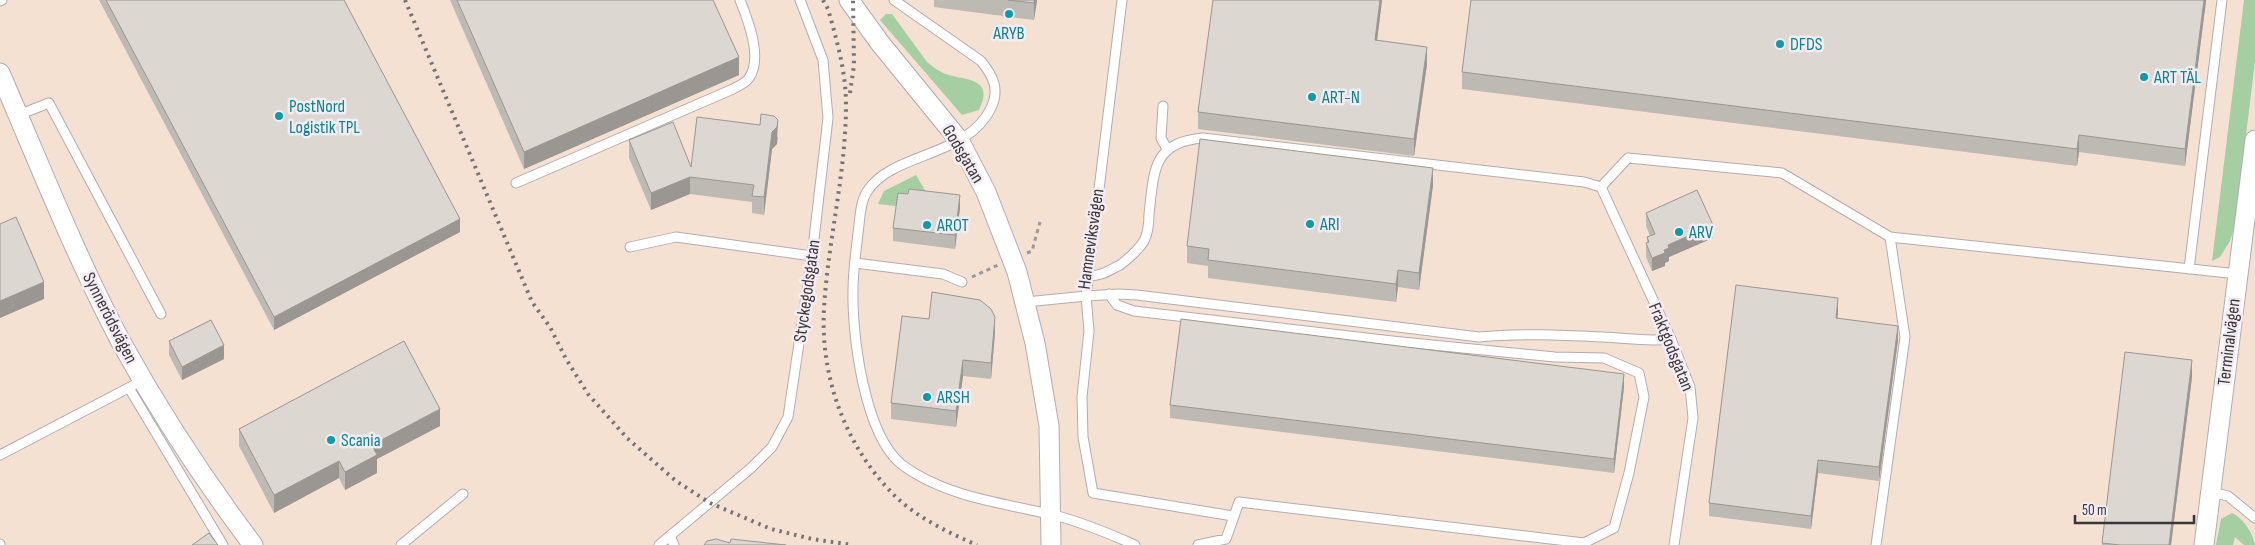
<svg xmlns="http://www.w3.org/2000/svg" width="2255" height="545" font-family="'Sofia Sans Condensed',sans-serif">
	<style>
		.industrial { fill: #f5e1d2 }
		.green { fill: #a5cea2 }
		.lines { fill: none; stroke-linecap: round; stroke-linejoin: round }
		.service-casing { stroke: #b2acb2; stroke-width: 11 }
		.minor-casing { stroke: #b2acb2; stroke-width: 21 }
		.path { stroke: #9c989c; stroke-width: 3; stroke-dasharray: 4 4; stroke-linecap: butt }
		.service { stroke: #fff; stroke-width: 9 }
		.minor { stroke: #fff; stroke-width: 19 }
		.rail { stroke: #767376; stroke-width: 4; stroke-dasharray: 2.5 5; stroke-linecap: butt }
		.wall { fill: #bdb9b3 }
		.shaded-wall { fill: #9a9692 }
		.building { fill: #dcd7d0; stroke: #9a9692 }
		.culture-dot { fill: #0f9aa8; stroke: #f3edf3; stroke-width: 2 }
		.labels { text-anchor: middle; dominant-baseline: central; stroke-width: 5; stroke-linejoin: round; paint-order: stroke }
		.culture-label { font-size: 18px; fill: #0d838f; stroke: #f3edf3; text-anchor: start }
		.street-label { font-size: 18px; fill: #3a373a; stroke: #f3edf3 }
	</style>
	<rect width="100%" height="100%" fill="#f3edf3"/>
	<!-- industrial -->
	<rect class="industrial" x="0" y="0" width="2255" height="545"/>
	<!-- green -->
	<g class="green">
		<polygon points="2244,0 2255,0 2255,61 2235,225 2230,241 2220,257 2212,261"/>
		<path d="M886,14H892L927,62C932,66 937,70 943,73C963,81 996,76 979,110L962,115L880,20Z"/>
		<polygon points="916,175 933,204 899,203 895,206 878,204 884,191"/>
		<path d="M2232,513C2243,518 2253,533 2255,545H2244L2235,537L2233,545H2216L2221,519Z"/>
	</g>
	<g class="lines">
		<!-- service casing -->
		<g class="service-casing">
			<g id="service">
				<path d="M894,0L981,61C993,76 1000,89 991,108C968,157 894,152 868,190C860,201 860,219 858,233C856,252 853,271 853,290C852,335 864,433 901,464C943,496 1001,503 1050,514C1079,521 1108,533 1135,545"/>
				<polyline points="0,1 2,0"/>
				<polyline points="1163,106 1161,138 1167,149"/>
				<polyline points="18,115 49,103 161,314"/>
				<path d="M516,183L733,89C738,86 746,83 749,78C763,58 748,20 740,0"/>
				<polyline points="1601,187 1628,158 1782,173 1890,237 2238,274"/>
				<polyline points="1601,187 1671,339 1690,387 1693,418 1674,545"/>
				<polyline points="630,247 676,237 812,256"/>
				<polyline points="855,263 943,274 962,282"/>
				<polyline points="2189,269 2222,0"/>
				<path d="M1088,276C1102,276 1108,271 1120,265C1128,259 1139,249 1144,241C1148,233 1149,223 1149,214C1154,172 1152,142 1203,138L1584,182L1601,187"/>
				<polyline points="1109,294 1117,305 1134,311 1392,341 1555,357 1604,358 1639,373 1644,397 1629,473 1614,528 1584,543 1239,502 1226,539 1198,545"/>
				<polyline points="1026,302 1086,296 1122,0"/>
				<polyline points="129,388 223,545"/>
				<polyline points="0,455 134,385"/>
				<polyline points="2211,492 2228,496 2255,518"/>
				<path d="M1233,516L1093,493L1083,437L1082,397L1089,331L1086,296L1119,294L1137,295L1479,337C1521,333 1561,335 1602,337C1628,338 1645,342 1671,339"/>
				<polyline points="670,536 674,545"/>
				<polyline points="0,544 0,545"/>
				<polyline points="401,545 463,494"/>
				<polyline points="659,545 751,468 772,447 788,417 812,256 828,118 823,60 800,0"/>
				<polyline points="1876,545 1905,337 1890,237"/>
			</g>
		</g>
		<!-- minor casing -->
		<g class="minor-casing">
			<g id="minor">
				<polyline points="849,0 880,43 959,140 986,192 1017,272 1035,343 1049,426 1051,545"/>
				<path d="M0,73C39,163 75,255 121,342C160,413 204,480 253,545"/>
				<polyline points="2204,545 2255,140"/>
			</g>
		</g>
		<!-- path -->
		<g class="path">
			<polyline points="1027,253 1032,251 1040,222"/>
			<polyline points="972,277 998,265"/>
		</g>
		<!-- service -->
		<use href="#service" class="service"/>
		<!-- minor -->
		<use href="#minor" class="minor"/>
		<!-- rail -->
		<g class="rail">
			<polyline points="405,0 532,302 550,327 566,359 588,394 627,438 676,481 710,503 771,529 812,539 853,545"/>
			<path d="M823,0L828,9C837,41 846,72 846,105C846,173 828,241 824,308C820,378 846,448 896,497C918,518 949,533 977,545"/>
			<polyline points="850,93 854,65 853,0"/>
		</g>
	</g>
	<!-- wall -->
	<g class="wall">
		<polygon points="99,0 344,0 460,232 274,330"/>
		<polygon points="450,0 713,0 739,75 524,169"/>
		<polygon points="934,0 1037,0 1034,20 934,7"/>
		<polygon points="1382,0 1377,41 1427,64 1414,156 1198,129 1198,112"/>
		<polygon points="2206,0 2185,166 2079,152 2077,166 1462,89 1462,72"/>
		<polygon points="778,137 777,144 772,149 764,215 752,213 752,202 690,194 651,210 629,158 629,140 691,167"/>
		<polygon points="1433,185 1419,290 1398,287 1396,302 1208,278 1208,266 1187,263 1187,246"/>
		<polygon points="908,194 960,208 955,249 893,241 893,228"/>
		<polygon points="1646,213 1713,238 1669,257 1669,261 1665,263 1665,266 1652,271 1646,257 1646,243 1647,243 1647,237 1650,236 1646,226"/>
		<polygon points="1838,312 1837,319 1898,340 1879,481 1818,473 1811,529 1709,516 1709,503"/>
		<polygon points="929,319 995,333 991,379 963,376 956,427 891,419 891,403"/>
		<polygon points="169,341 224,359 182,380 169,355"/>
		<polygon points="2192,377 2171,545 2102,545 2102,543"/>
		<polygon points="1624,387 1614,473 1170,418 1170,405"/>
		<polygon points="440,426 377,459 377,473 345,490 339,478 274,513 239,446 239,429"/>
	</g>
	<!-- shaded-wall -->
	<g class="shaded-wall">
		<polygon points="1034,0 1037,0 1034,20"/>
		<polygon points="1380,0 1382,0 1375,57 1375,40"/>
		<polygon points="2204,0 2206,0 2206,1 2185,166 2185,149"/>
		<polygon points="1427,47 1427,64 1414,156 1414,139"/>
		<polygon points="739,57 739,75 524,169 524,152"/>
		<polygon points="778,120 777,144 772,149 764,215 764,197 772,132"/>
		<polygon points="2079,135 2079,152 2077,166 2077,149"/>
		<polygon points="1433,168 1433,185 1419,290 1419,273"/>
		<polygon points="690,177 690,194 651,210 651,193"/>
		<polygon points="960,195 960,208 955,249 955,235"/>
		<polygon points="460,219 460,232 274,330 274,317"/>
		<polygon points="1713,225 1713,238 1669,257 1669,261 1665,263 1665,266 1652,271 1652,258 1664,250 1668,245"/>
		<polygon points="1398,270 1398,287 1396,302 1396,284"/>
		<polygon points="44,282 44,299 0,318 0,301"/>
		<polygon points="1838,298 1838,312 1836,332 1836,318"/>
		<polygon points="995,317 995,333 991,379 991,363"/>
		<polygon points="1898,326 1898,340 1879,481 1879,467"/>
		<polygon points="224,345 224,359 182,380 182,367"/>
		<polygon points="963,360 963,376 956,427 956,411"/>
		<polygon points="2192,360 2192,377 2171,545 2169,545"/>
		<polygon points="1624,374 1624,387 1614,473 1614,459"/>
		<polygon points="440,409 440,426 377,459 377,473 345,490 345,472 372,445"/>
		<polygon points="1818,460 1818,473 1811,529 1811,516"/>
		<polygon points="339,461 339,478 274,513 274,495"/>
	</g>
	<!-- building -->
	<g class="building">
		<polygon points="106,0 344,0 460,219 274,317"/>
		<polygon points="457,0 713,0 739,57 524,152"/>
		<polygon points="1008,0 1034,0 1034,3"/>
		<polygon points="1213,0 1380,0 1375,40 1427,47 1414,139 1198,112"/>
		<polygon points="1471,0 2204,0 2185,149 2079,135 2077,149 1462,72"/>
		<polygon points="761,114 774,116 778,120 777,127 772,132 764,197 752,196 754,185 690,177 651,193 629,140 673,122 691,167 697,117 760,125"/>
		<polygon points="1200,139 1433,168 1419,273 1398,270 1396,284 1208,260 1209,249 1187,246"/>
		<polygon points="909,189 960,195 955,235 893,228 898,193 908,194"/>
		<polygon points="1697,190 1713,225 1668,245 1669,248 1664,250 1665,253 1652,258 1646,243 1649,242 1647,237 1655,234 1646,213"/>
		<polygon points="16,217 44,282 0,301 0,224"/>
		<polygon points="1736,285 1838,298 1836,318 1898,326 1879,467 1818,460 1811,516 1709,503"/>
		<polygon points="932,292 980,300 991,309 995,317 991,363 963,360 956,411 891,403 902,316 929,319"/>
		<polygon points="1181,319 1624,374 1614,459 1170,405"/>
		<polygon points="211,320 224,345 182,367 169,341"/>
		<polygon points="404,341 440,409 372,445 377,455 345,472 339,461 274,495 239,429"/>
		<polygon points="2125,352 2192,360 2169,545 2120,545 2102,543"/>
		<polygon points="209,533 218,545 192,545"/>
		<polygon points="716,539 730,543 731,539 786,545 704,545 707,541"/>
	</g>
	<!-- markers -->
	<g class="culture-dot">
		<circle cx="1009" cy="14" r="5"/>
		<circle cx="1780" cy="44" r="5"/>
		<circle cx="2144" cy="77" r="5"/>
		<circle cx="1312" cy="97" r="5"/>
		<circle cx="279" cy="116" r="5"/>
		<circle cx="1310" cy="224" r="5"/>
		<circle cx="927" cy="225" r="5"/>
		<circle cx="1679" cy="232" r="5"/>
		<circle cx="927" cy="397" r="5"/>
		<circle cx="331" cy="440" r="5"/>
	</g>
	<g class="labels">
		<!-- culture labels -->
		<g class="culture-label">
			<text x="1009" y="33" text-anchor="middle">ARYB</text>
			<text x="1790" y="44">DFDS</text>
			<text x="2154" y="77">ART TÄL</text>
			<text x="1322" y="97">ART-N</text>
			<text x="289" y="106">PostNord<tspan x="289" dy="21">Logistik TPL</tspan></text>
			<text x="1320" y="224">ARI</text>
			<text x="937" y="225">AROT</text>
			<text x="1689" y="232">ARV</text>
			<text x="937" y="397">ARSH</text>
			<text x="341" y="440">Scania</text>
		</g>
		<!-- street labels -->
		<g class="street-label">
			<text transform="translate(963 154) rotate(59)">Godsgatan</text>
			<text transform="translate(1091 239) rotate(-82)">Hamneviksvägen</text>
			<text transform="translate(807 291) rotate(-82)">Styckegodsgatan</text>
			<text transform="translate(110 318) rotate(63)">Synnerödsvägen</text>
			<text transform="translate(2229 342) rotate(-83)">Terminalvägen</text>
			<text transform="translate(1671 347) rotate(68)">Fraktgodsgatan</text>
		</g>
	</g>
	<!-- scale -->
	<path d="M2075 515v8h119v-8" fill="none" stroke="#3a373a" stroke-width="2.5"/>
	<text x="2082" y="515" font-size="15" fill="#3a373a" stroke="#f3edf3" stroke-width="4" paint-order="stroke">50 m</text>
</svg>
